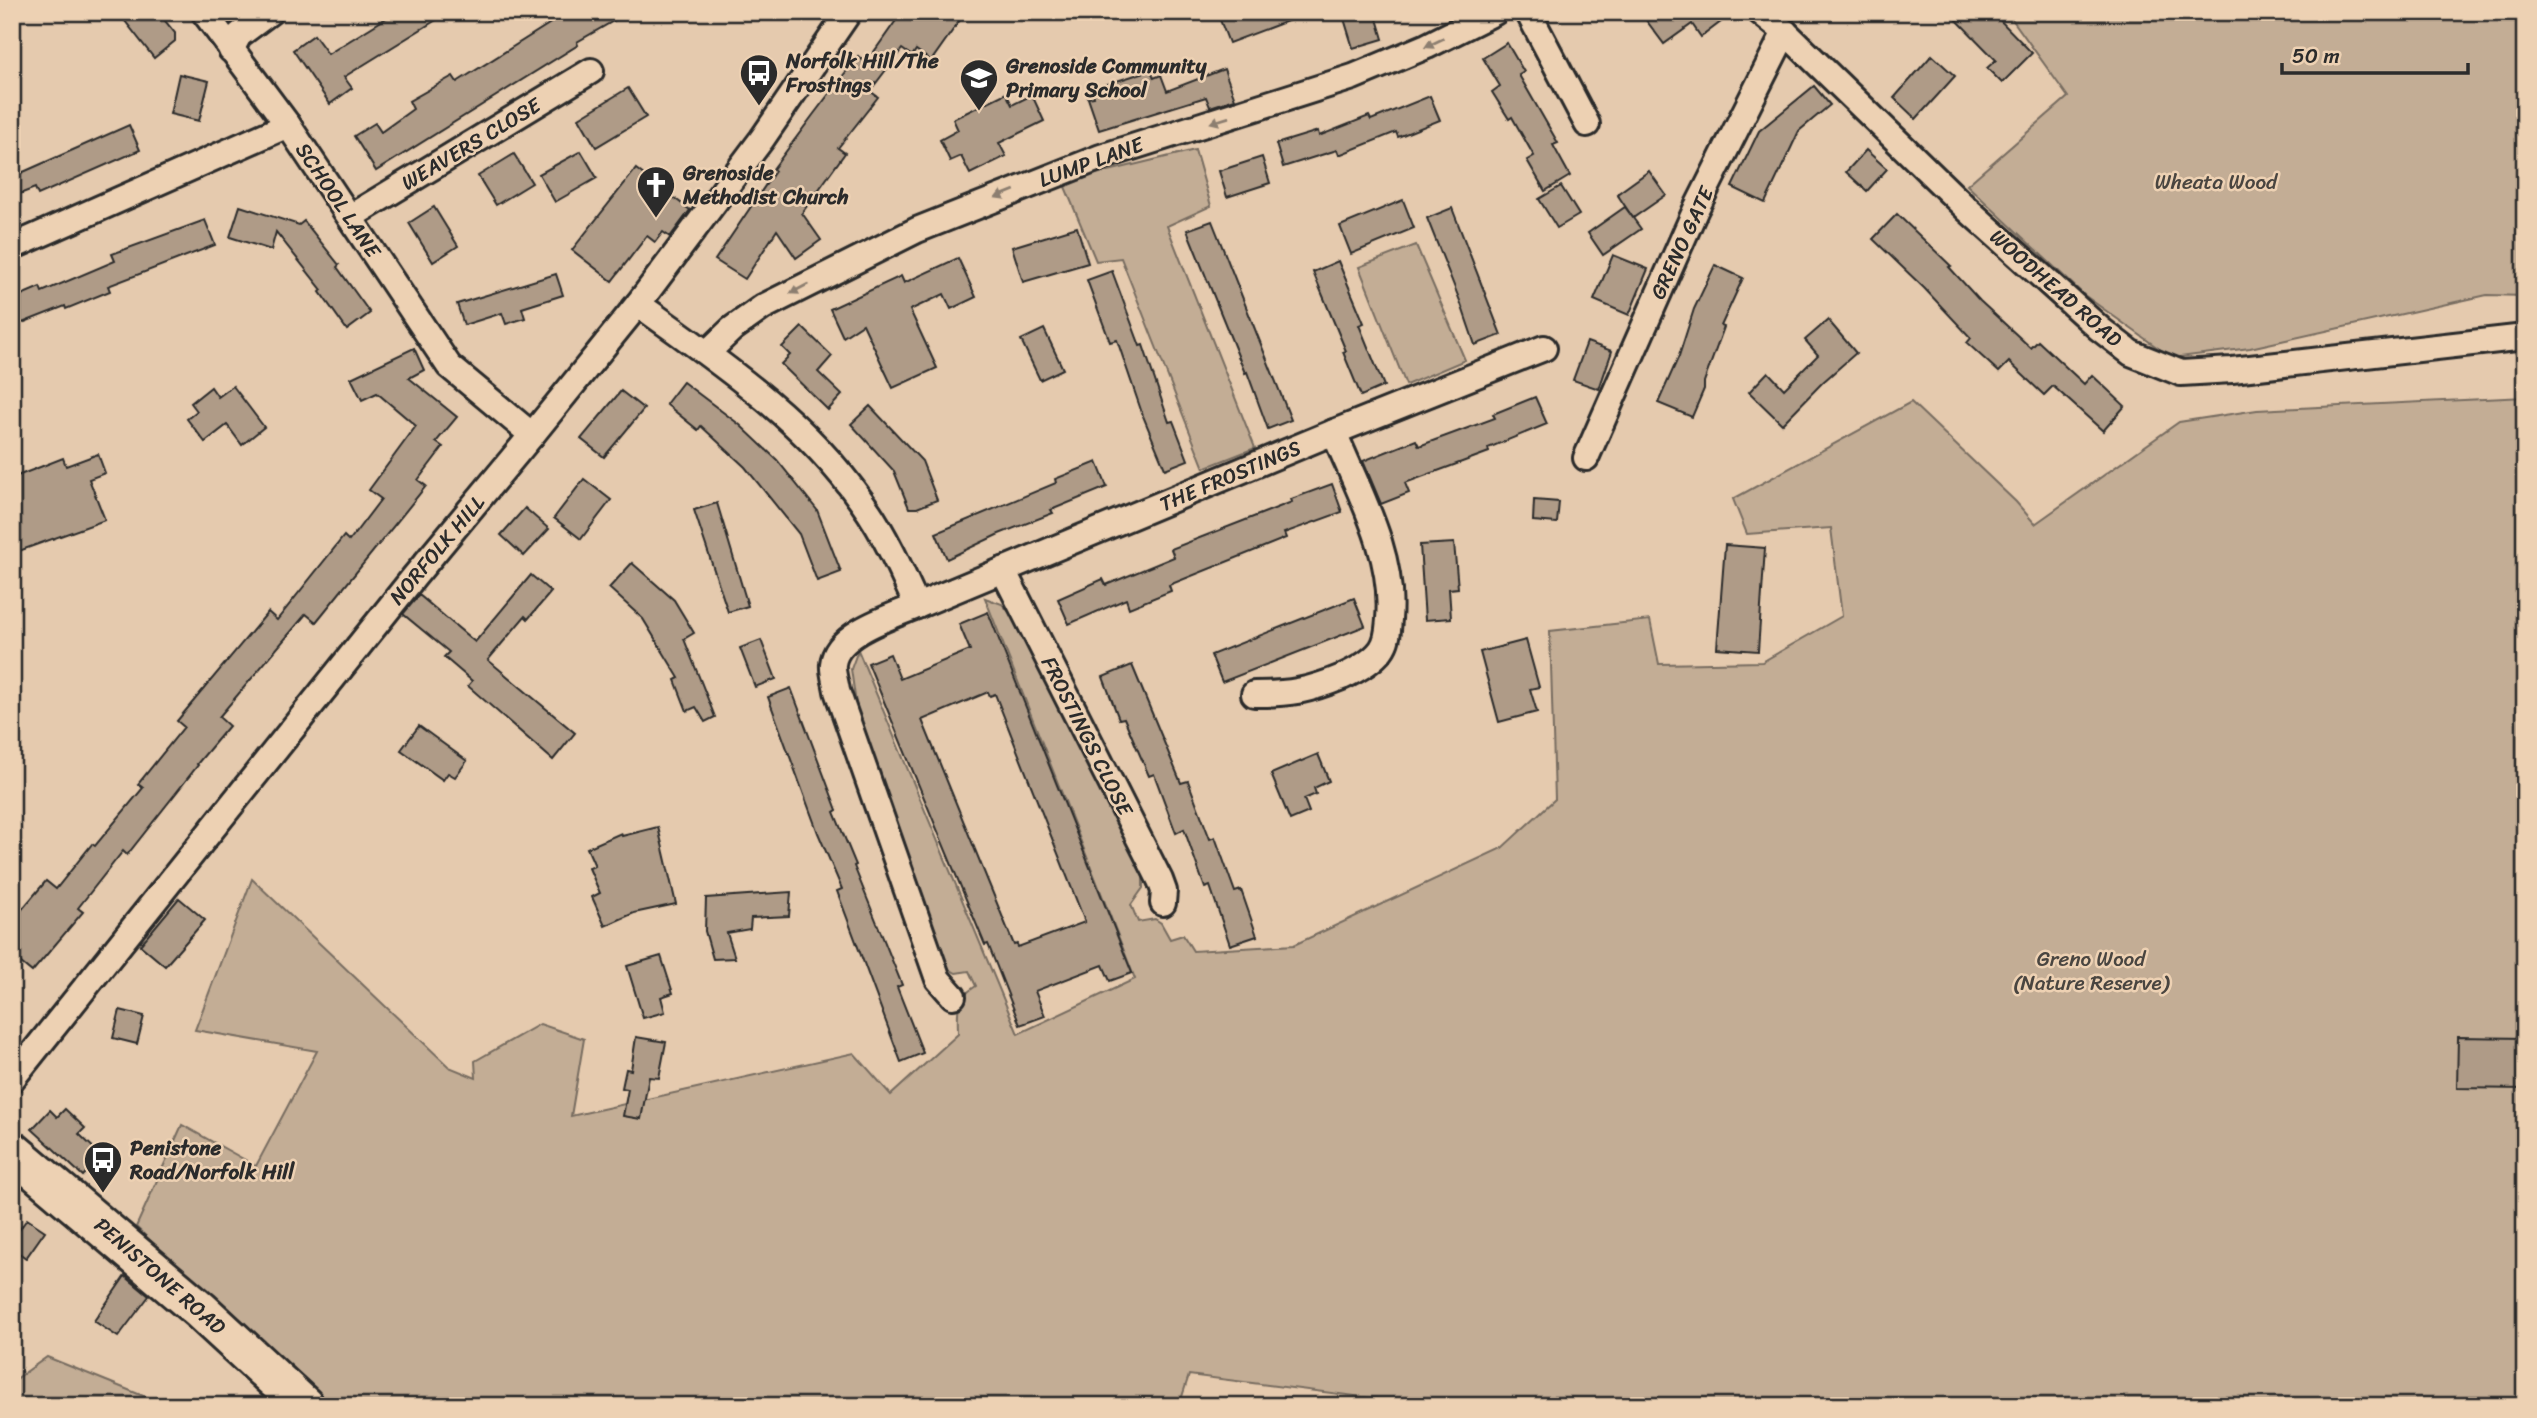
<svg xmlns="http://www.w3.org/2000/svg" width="2537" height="1418" font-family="Sriracha,sans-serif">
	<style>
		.green { fill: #c3ad95; stroke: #776c60; stroke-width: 2 }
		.building { fill: #af9b87; stroke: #2b2b2b; stroke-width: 2; fill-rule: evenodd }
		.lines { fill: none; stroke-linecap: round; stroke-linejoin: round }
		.minor-casing { stroke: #2b2b2b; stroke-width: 30 }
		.trunk-casing { stroke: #2b2b2b; stroke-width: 44 }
		.minor { stroke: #edd1b3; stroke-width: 24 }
		.trunk { stroke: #edd1b3; stroke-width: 38 }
		.oneway { fill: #8c7e6f }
		.labels { text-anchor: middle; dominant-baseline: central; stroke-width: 5; stroke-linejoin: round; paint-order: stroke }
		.poi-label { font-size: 21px; font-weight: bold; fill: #2b2b2b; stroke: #edd1b3; text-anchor: start }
		.street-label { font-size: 21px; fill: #2b2b2b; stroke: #edd1b3 }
		.park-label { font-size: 21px; fill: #494540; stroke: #edd1b3 }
	</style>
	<rect width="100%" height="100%" fill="#e5caae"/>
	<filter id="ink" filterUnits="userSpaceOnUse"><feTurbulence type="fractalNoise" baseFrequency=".0143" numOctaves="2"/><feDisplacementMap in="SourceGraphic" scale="14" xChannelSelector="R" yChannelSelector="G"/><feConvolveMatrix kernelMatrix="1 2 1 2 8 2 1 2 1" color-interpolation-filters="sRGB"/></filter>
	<g filter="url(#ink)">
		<!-- green -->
		<g class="green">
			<polygon points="2007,12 2525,12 2525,296 2487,295 2250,348 2172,358 2084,295 1967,185 2068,97"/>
			<polygon points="1195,150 1211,206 1167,226 1255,448 1204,468 1121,258 1096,261 1063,182"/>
			<polygon points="1416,245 1465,360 1406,385 1359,267"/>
			<path d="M2525,397V1406H1410L1411,1403L1189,1375L1179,1406H327L136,1227L182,1125L256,1166L317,1051L195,1030L252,879L449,1067L476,1078L475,1061L540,1024L584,1039L571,1116L854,1053L891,1095L958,1034C958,1011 954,1000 976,986L969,971L956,973L947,968L902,850L857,711L851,669L858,650L1018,1034L1135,979L985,598L1002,604L1020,624L1143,876V888L1131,905L1138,922L1155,919L1161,923L1170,939L1183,935L1193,951L1294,945L1502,848L1555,799L1550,631L1650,620L1659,664L1762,662L1842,616L1831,528L1747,534L1733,499L1911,402L2016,502L2035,524L2179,422L2257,410Z"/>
			<polygon points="47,1357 168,1406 12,1406 12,1382"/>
		</g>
		<!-- building -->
		<g class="building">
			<polygon points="118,12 158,12 175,33 175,41 154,58"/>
			<polygon points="396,12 449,12 344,77 352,88 330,104 293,50 314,35 328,54"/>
			<polygon points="568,12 629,12 577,42 578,45 376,171 354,136 375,123 381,132 413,109 409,101 453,76 457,82"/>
			<polygon points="902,12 950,12 960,20 931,61 916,50 912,56 902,49 870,91 878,97 838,148 845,153 802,213 821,240 796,258 777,230 745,279 715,260 775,171 773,169 813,115 858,56 866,63"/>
			<polygon points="1217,12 1306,12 1306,14 1229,43"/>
			<polygon points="1342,12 1375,12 1383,39 1353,48"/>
			<polygon points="1640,12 1734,12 1701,37 1692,24 1664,44"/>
			<polygon points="1949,12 1992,12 2032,53 2002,83 1987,68 1996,60"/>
			<polygon points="1507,43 1524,72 1519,75 1558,143 1553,145 1570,176 1545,191 1527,160 1534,156 1512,117 1509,119 1492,92 1500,86 1483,58"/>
			<polygon points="1932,55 1955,76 1916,119 1894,98"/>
			<polygon points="1224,69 1235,99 1210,107 1206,97 1099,130 1088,98 1094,97 1092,89 1151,70 1154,78 1161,75 1167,91"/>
			<polygon points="179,74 209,81 199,121 170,114"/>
			<polygon points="1814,86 1830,105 1799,131 1765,203 1732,187 1759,131"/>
			<polygon points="628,88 646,117 596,147 579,118"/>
			<polygon points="1006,93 1012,105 1032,95 1044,121 999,143 1006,156 970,174 961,156 950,161 940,140 958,130 953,119"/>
			<polygon points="1430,96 1440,120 1398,137 1396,132 1339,155 1337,150 1283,167 1276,144 1318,131 1319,136 1369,116 1371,120"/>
			<polygon points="129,125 140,150 38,195 35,188 12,197 12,177"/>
			<polygon points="1866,150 1887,169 1867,191 1846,172"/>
			<polygon points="581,151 597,178 555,202 539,174"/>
			<polygon points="514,154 532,183 496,205 478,176"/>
			<polygon points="1262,157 1270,183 1227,197 1219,171"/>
			<polygon points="636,169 690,210 670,237 663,232 655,242 647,236 612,281 572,250"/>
			<polygon points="1649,171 1666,195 1633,218 1617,194"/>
			<polygon points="1561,186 1579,215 1557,228 1539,199"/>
			<polygon points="1403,200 1414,228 1351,254 1340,226"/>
			<polygon points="240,206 299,225 304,221 339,265 337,267 370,313 347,330 320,292 322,290 276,232 271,250 230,237"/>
			<polygon points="434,207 458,246 433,262 409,223"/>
			<polygon points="1625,207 1641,229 1603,255 1588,233"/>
			<polygon points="1452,208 1501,335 1475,345 1460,301 1427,218"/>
			<polygon points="1897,214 1951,266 1949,267 1980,301 2031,348 2038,341 2084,384 2092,375 2125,406 2103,431 2053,386 2044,395 2009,362 1999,372 1967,343 1971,338 1924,288 1873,239"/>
			<polygon points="205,220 215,245 108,286 110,291 66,309 65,306 12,327 12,299 40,287 42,292 115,261 112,254"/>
			<polygon points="1212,221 1291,420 1268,429 1247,372 1245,373 1187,230"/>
			<polygon points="1077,227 1088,263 1023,282 1012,247"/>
			<polygon points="1613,255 1648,269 1629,315 1594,300"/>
			<polygon points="958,258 976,297 951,309 944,294 910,310 937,368 893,388 863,324 843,337 830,309 901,276 904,283"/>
			<polygon points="1338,261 1364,323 1359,325 1384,386 1361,396 1343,352 1346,351 1313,272"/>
			<polygon points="1715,265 1743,278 1721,326 1724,327 1704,382 1704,389 1692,417 1658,403 1679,356 1694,309"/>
			<polygon points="1112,271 1140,346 1143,345 1169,422 1173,421 1188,460 1165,469 1143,416 1117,340 1110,342 1087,280"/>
			<polygon points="556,274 563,295 522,308 525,318 506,324 502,313 464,325 457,304"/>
			<polygon points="1828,320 1856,353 1823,382 1782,424 1749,392 1768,372 1784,389 1818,355 1805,340"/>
			<polygon points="802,327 832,356 818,372 842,395 828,410 781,364 790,355 782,347"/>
			<polygon points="1044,329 1063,369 1040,380 1021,340"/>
			<polygon points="1587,342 1612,351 1599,389 1573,380"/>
			<polygon points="414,348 424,370 409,378 457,417 436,442 443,447 418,480 426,486 316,622 306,614 219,717 229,726 197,764 198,765 127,855 123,851 78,908 83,912 32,972 15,958 21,950 12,943 12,940 20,931 12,924 12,921 46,881 56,889 92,844 95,846 143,788 138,784 184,727 177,721 268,612 277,620 344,536 349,541 381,499 369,490 416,426 377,393 362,400 351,378"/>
			<polygon points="683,382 740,425 777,460 817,510 841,572 817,581 799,534 745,467 701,426 698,430 666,404"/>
			<polygon points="233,386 264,427 242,445 227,425 205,442 187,419 197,411 191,403 211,387 218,397"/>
			<polygon points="621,391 644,409 604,457 581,439"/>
			<polygon points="1535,397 1547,424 1488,448 1489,452 1405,483 1409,493 1381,504 1363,461 1416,440 1419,446 1495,418 1493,414"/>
			<polygon points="870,406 922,461 937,500 917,508 909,508 894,471 851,424"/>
			<polygon points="98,454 105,473 89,479 105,520 19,551 12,534 12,478 63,458 66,466"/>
			<polygon points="1097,462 1107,487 1051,510 1053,513 999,534 947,559 936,533 1056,483 1055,479"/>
			<polygon points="584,479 611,500 581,539 554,518"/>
			<polygon points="1332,484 1342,512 1284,533 1286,538 1169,585 1171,591 1129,608 1126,599 1069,624 1058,599 1103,579 1106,585 1174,557 1171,549 1292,502 1291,499"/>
			<polygon points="1534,500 1559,502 1557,523 1533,521"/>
			<polygon points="717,503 748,606 728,612 694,510"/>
			<polygon points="525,508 549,529 524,556 501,535"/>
			<polygon points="1454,543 1458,588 1449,589 1451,618 1425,620 1420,545"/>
			<polygon points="1725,545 1765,548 1758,651 1717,648"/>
			<polygon points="632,563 674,600 694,633 684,639 715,717 705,722 696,707 687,711 675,680 679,678 643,619 609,588"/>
			<polygon points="531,575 551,592 528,619 525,616 488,660 575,733 553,760 468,686 472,681 444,657 449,652 403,614 419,595 475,642"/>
			<polygon points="1354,598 1365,626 1222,682 1211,655"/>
			<path d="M988,612L1132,973L1110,981L1103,965L1035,991L1045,1016L1020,1025L988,944L985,945L868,663L890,654L900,679L970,650L959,624ZM988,692L990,696L995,694L1085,922L1018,947L1017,944L1014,945L922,720Z"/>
			<polygon points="761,640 776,679 755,687 740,648"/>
			<polygon points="1526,640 1539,687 1530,689 1537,712 1499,722 1480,652"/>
			<polygon points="1132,665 1181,783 1188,781 1210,839 1215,837 1235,892 1241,890 1257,936 1230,945 1210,886 1205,888 1184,829 1176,833 1154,774 1149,776 1124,718 1119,719 1103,677"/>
			<polygon points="791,688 837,810 834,812 856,865 854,866 902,985 897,987 923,1053 901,1062 837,891 842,889 818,833 768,697"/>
			<polygon points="419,726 467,761 455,777 448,773 443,780 401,750"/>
			<polygon points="1318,754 1329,781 1314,788 1316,794 1304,799 1309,812 1290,820 1271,774"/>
			<polygon points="658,827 676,904 634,913 605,926 592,897 600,893 589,868 595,866 587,848 621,833 622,836"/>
			<polygon points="791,892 789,916 751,918 750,929 727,933 735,958 713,959 705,931 706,898"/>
			<polygon points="179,898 205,920 165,966 140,945"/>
			<polygon points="661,956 673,993 661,997 665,1012 643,1018 627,966"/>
			<polygon points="120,1010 144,1016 137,1044 113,1038"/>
			<polygon points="636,1037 666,1042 659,1078 649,1077 641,1119 623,1116 628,1089 622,1088 626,1069 631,1070"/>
			<polygon points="2458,1037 2525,1038 2525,1089 2457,1088"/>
			<polygon points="65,1109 85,1128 79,1134 102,1156 83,1176 32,1129 50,1110 57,1117"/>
			<polygon points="27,1219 45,1231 26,1258 12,1248 12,1240"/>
			<polygon points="125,1276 149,1296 118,1337 94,1321"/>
		</g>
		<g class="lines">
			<!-- minor casing -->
			<g class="minor-casing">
				<g id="minor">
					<polyline points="204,12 288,125 449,366 532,435"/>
					<polyline points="1528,12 1587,124"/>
					<polyline points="1760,12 1785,32 1967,209 2100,329 2131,353 2181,373 2232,370 2525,337"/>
					<polyline points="231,50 239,35 270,12"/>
					<polyline points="350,217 591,71"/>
					<polyline points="12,247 288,125"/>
					<path d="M638,304C719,362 804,419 862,502C885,534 901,570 917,606"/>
					<polyline points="707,353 732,329 763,307 917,230 1101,157 1353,77 1427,46 1495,12"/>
					<polyline points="1586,458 1696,209 1785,32"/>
					<polyline points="1003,570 1160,880 1164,891 1163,903"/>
					<path d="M1254,694C1290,694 1308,691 1342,677C1355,671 1372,662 1381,650C1388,641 1388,630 1389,619C1395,554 1358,491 1334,432"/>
					<path d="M953,996L938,979L837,691C836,683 832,672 833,664C836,633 893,616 917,606L1334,432L1544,348"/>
					<polyline points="12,1079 414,577 532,435 638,304 762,139 849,12"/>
				</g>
			</g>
			<!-- trunk casing -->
			<g class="trunk-casing">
				<polyline id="trunk" points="12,1151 200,1310 304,1406"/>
			</g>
			<!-- minor -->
			<use href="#minor" class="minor"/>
			<!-- trunk -->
			<use href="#trunk" class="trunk"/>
		</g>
		<!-- one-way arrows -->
		<defs><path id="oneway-solid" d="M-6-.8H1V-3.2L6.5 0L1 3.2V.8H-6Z" transform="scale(1.75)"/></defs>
		<g class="oneway">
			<use href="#oneway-solid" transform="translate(1434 43) rotate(154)"/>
			<use href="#oneway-solid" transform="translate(1220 120) rotate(163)"/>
			<use href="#oneway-solid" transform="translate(1005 194) rotate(158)"/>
			<use href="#oneway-solid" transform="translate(799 289) rotate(152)"/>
		</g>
	</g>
	<!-- icons -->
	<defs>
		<g id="bus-pin" transform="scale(2.0125)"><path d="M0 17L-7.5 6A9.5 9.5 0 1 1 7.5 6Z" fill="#2b2b2b" stroke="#edd1b3"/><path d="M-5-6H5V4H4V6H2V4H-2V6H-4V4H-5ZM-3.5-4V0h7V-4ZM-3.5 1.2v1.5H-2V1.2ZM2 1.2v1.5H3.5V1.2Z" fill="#fff"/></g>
		<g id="school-pin" transform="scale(2.0125)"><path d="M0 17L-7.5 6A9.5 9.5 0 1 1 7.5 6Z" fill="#2b2b2b" stroke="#edd1b3"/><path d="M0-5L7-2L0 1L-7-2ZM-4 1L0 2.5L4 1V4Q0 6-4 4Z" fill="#fff"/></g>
		<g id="church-pin" transform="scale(2.0125)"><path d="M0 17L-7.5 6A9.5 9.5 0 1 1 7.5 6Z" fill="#2b2b2b" stroke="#edd1b3"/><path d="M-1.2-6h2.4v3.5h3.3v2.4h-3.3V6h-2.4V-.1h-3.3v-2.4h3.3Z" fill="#fff"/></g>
	</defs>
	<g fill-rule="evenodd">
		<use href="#bus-pin" x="759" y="73"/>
		<use href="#school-pin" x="979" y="78"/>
		<use href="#church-pin" x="656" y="185"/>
		<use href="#bus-pin" x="103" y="1160"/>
	</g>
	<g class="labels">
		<!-- poi labels -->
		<g class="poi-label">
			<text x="786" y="61">Norfolk Hill/The<tspan x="786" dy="24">Frostings</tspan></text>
			<text x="1006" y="66">Grenoside Community<tspan x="1006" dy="24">Primary School</tspan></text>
			<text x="683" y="173">Grenoside<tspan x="683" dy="24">Methodist Church</tspan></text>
			<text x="130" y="1148">Penistone<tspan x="130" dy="24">Road/Norfolk Hill</tspan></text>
		</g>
		<!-- street labels -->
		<g class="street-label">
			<text transform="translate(471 144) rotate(-31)">WEAVERS CLOSE</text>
			<text transform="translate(1091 162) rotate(-20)">LUMP LANE</text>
			<text transform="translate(338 200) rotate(56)">SCHOOL LANE</text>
			<text transform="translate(1682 243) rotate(-65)">GRENO GATE</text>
			<text transform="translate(2056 288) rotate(41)">WOODHEAD ROAD</text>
			<text transform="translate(1230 476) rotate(-23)">THE FROSTINGS</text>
			<text transform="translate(437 550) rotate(-50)">NORFOLK HILL</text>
			<text transform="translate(1087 736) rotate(63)">FROSTINGS CLOSE</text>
			<text transform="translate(160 1276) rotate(41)">PENISTONE ROAD</text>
		</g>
		<!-- park labels -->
		<g class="park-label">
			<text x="2216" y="182">Wheata Wood</text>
			<text x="2091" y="959">Greno Wood<tspan x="2091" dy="24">(Nature Reserve)</tspan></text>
		</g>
	</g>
	<!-- margin -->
	<rect width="2537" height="1418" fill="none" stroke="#edd1b3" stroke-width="42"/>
	<rect x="21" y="21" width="2495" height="1376" fill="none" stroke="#2b2b2b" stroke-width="2.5" filter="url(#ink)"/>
	<!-- scale -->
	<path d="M2282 63v10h186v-10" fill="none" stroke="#2b2b2b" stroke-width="3.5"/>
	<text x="2292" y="63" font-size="21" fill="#2b2b2b" stroke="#edd1b3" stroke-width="5" paint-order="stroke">50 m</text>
</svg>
